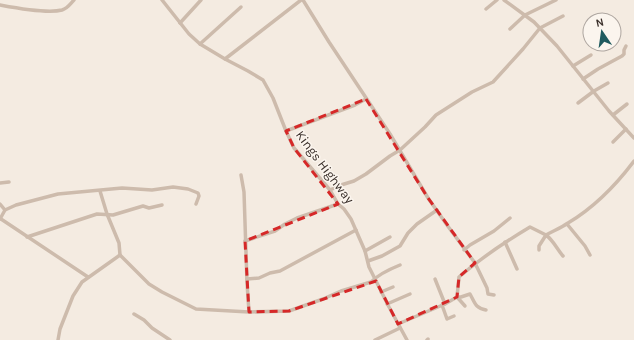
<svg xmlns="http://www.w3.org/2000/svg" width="634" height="340" font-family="Karla,sans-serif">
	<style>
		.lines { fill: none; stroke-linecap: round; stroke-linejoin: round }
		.minor { stroke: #cdbbac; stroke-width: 3.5 }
		.marked { fill: none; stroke: #d62828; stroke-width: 3; stroke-dasharray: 8 5; stroke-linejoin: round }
		.labels { text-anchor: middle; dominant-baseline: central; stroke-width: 3; stroke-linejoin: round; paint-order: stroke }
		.street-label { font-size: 13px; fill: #3b302b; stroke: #fbf5ee }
	</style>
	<rect width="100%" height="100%" fill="#f4ebe1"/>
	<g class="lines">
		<!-- minor -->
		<g class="minor">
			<polyline points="162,0 189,34 200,44 225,59 248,71 263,80 273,98 286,131 294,148 330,190 338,204 344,209 351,219 365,251 369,267 389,307 407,340"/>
			<polyline points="303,0 329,42 390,134 428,198 447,225 475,263 487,288 488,294 494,295"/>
			<polyline points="504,0 534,22 557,46 609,111 634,138"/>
			<path d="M0,5C16,8 47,14 62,10C68,8 70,4 74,0"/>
			<polyline points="486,9 497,0"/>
			<polyline points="180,23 201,0"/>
			<polyline points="510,29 525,15 556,0"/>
			<polyline points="200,44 241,7"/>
			<polyline points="225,59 301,0"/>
			<polyline points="573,66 591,55"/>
			<polyline points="583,79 598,69 622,56 624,54 624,50 626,46"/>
			<polyline points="578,103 594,91 608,83"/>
			<polyline points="613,115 627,104"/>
			<polyline points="286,131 355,105 366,99"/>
			<polyline points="613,142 626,129"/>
			<polyline points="241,175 244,192 247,283 249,312"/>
			<polyline points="0,183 9,182"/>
			<polyline points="330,190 341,185 354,181 366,174 390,156 400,150 425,127 436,115 472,92 493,82 523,49 540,28 563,16"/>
			<polyline points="100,191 107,214 119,243 120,255"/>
			<polyline points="0,204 5,210"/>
			<polyline points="0,219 5,210 16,205 58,194 122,188 152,190 173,187 188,189 198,193 199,196 196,204"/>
			<polyline points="1,219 88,277"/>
			<polyline points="567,224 585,246 590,255"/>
			<polyline points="27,237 97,214 113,215 143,206 149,208 162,205"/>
			<polyline points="245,241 275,231 285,224 297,218 338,204"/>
			<polyline points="505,242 517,269"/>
			<polyline points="464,250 470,245 494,231 510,218"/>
			<path d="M539,250V246L546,235C553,240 557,249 563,256"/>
			<polyline points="365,251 390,237"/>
			<polyline points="368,261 382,256 400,246 408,233 417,224 437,210"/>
			<polyline points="247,279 259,278 270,273 280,271 356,230"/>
			<polyline points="435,279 445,304"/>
			<polyline points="381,292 393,287"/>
			<path d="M457,297H461L470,294C475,303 475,308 486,310"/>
			<polyline points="457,297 465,306"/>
			<polyline points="387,304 410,294"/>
			<polyline points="442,305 447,319 454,316"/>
			<polyline points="134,314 144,320 152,328 170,340"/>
			<path d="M398,324L445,304L457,297L459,277C481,258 505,242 530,227L546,235C553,231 561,228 568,223C593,208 616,185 634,161"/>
			<path d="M58,340L60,329L73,296L82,282L120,255L149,284L162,292L196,309L249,312L289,311L323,299L341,291L371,282C379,274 390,269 400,265"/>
			<polyline points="375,340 400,328"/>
			<polyline points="427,340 428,339"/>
		</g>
	</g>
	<!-- marked area -->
	<path class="marked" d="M366,99L428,198L475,263L459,277L457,297L398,324L376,281L289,311L249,312L245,241L338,204L294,148L286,131Z"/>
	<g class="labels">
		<!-- street labels -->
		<g class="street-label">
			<text transform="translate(325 167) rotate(53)">Kings Highway</text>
		</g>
	</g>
	<!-- north arrow -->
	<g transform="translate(602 32) rotate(347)"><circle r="19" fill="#fbf5ee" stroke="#aea6a0"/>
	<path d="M0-3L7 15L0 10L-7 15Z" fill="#1f5a5e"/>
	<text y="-6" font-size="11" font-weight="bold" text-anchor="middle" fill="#3b302b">N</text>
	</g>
</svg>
